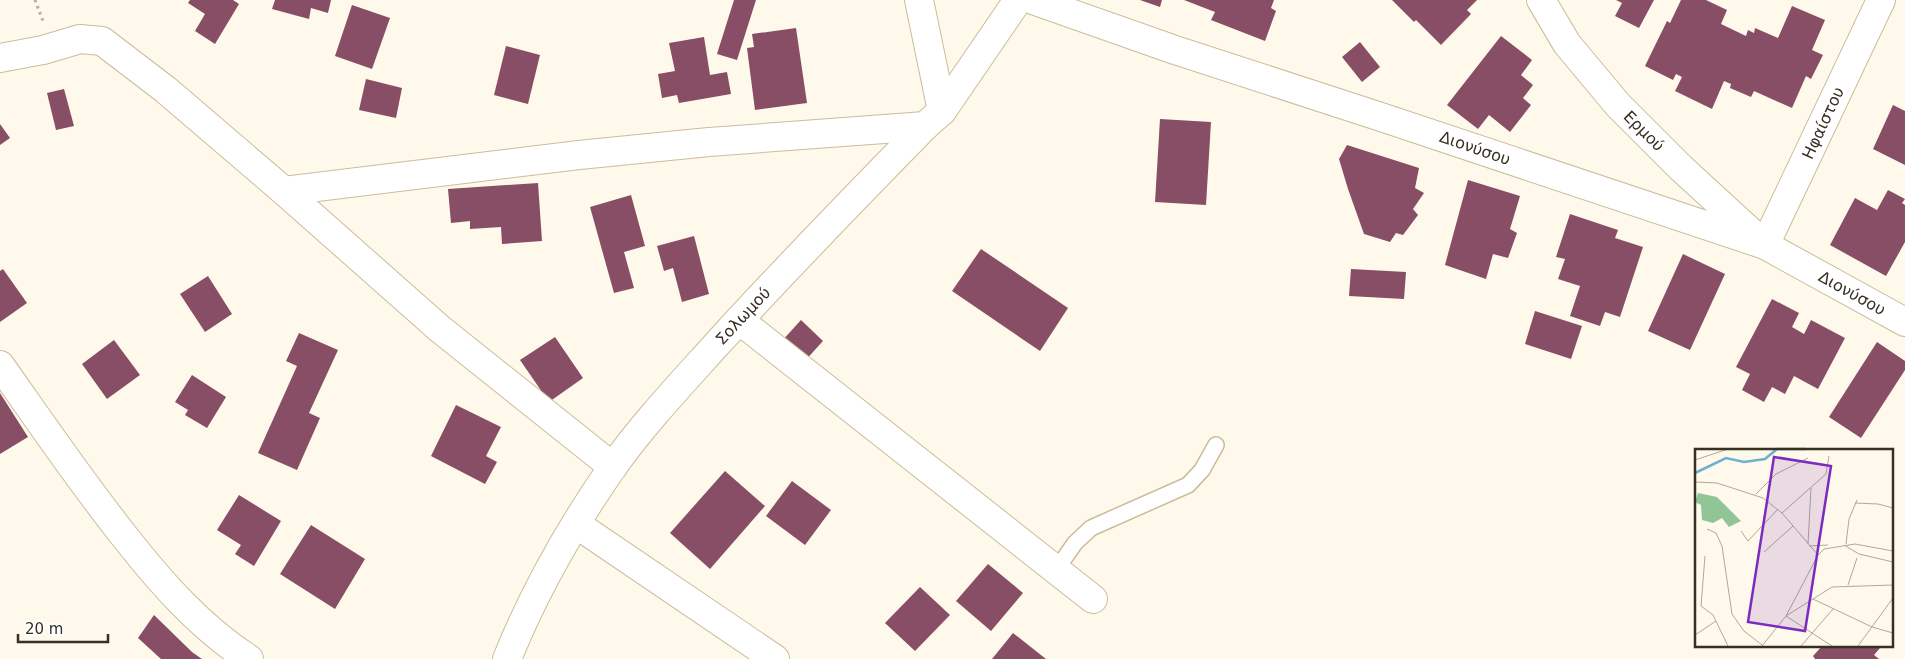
<svg xmlns="http://www.w3.org/2000/svg" width="1905" height="659" font-family="'DejaVu Sans',sans-serif">
	<style>
		.building { fill: #884e65 }
		.lines { fill: none; stroke-linecap: round; stroke-linejoin: round }
		.lane-casing { stroke: #cbbd9a; stroke-width: 18 }
		.street-casing { stroke: #cbbd9a; stroke-width: 30 }
		.secondary-casing { stroke: #cbbd9a; stroke-width: 30 }
		.path { stroke: #b3ae9f; stroke-width: 3; stroke-dasharray: 2.5 4; stroke-linecap: butt }
		.lane { stroke: #fff; stroke-width: 15 }
		.street { stroke: #fff; stroke-width: 28 }
		.secondary { stroke: #fff; stroke-width: 28 }
		.labels { text-anchor: middle; dominant-baseline: central; stroke-width: 5; stroke-linejoin: round; paint-order: stroke }
		.street-label { font-size: 16px; fill: #353022; stroke: #fff }
		.inset-river { fill: none; stroke: #6eb0d2; stroke-width: 2.5 }
		.inset-road { fill: none; stroke: #aea99a; stroke-width: 1 }
		.view { fill: #7b2cbf; fill-opacity: 0.15; stroke: #7b2cbf; stroke-width: 2.5 }
		.inset-edge { fill: none; stroke: #353022; stroke-width: 2.5 }
	</style>
	<rect width="100%" height="100%" fill="#fef9ea"/>
	<!-- building -->
	<g class="building">
		<polygon points="190,0 233,0 239,4 215,44 195,31 205,14 188,3"/>
		<polygon points="275,0 331,0 328,13 311,8 309,19 272,9"/>
		<polygon points="734,0 756,0 737,60 717,54"/>
		<polygon points="1140,0 1162,0 1160,7"/>
		<polygon points="1184,0 1274,0 1271,8 1276,11 1265,41 1211,20 1215,12"/>
		<polygon points="1392,0 1477,0 1467,10 1471,14 1441,45 1416,20 1414,22"/>
		<polygon points="1616,0 1654,0 1639,28 1615,16 1622,3"/>
		<polygon points="1681,0 1706,0 1727,10 1721,24 1746,36 1748,30 1754,33 1755,28 1778,38 1792,6 1825,20 1812,50 1823,55 1811,79 1806,76 1792,108 1754,91 1751,97 1730,88 1731,84 1724,81 1712,109 1675,91 1682,77 1676,74 1673,80 1645,66 1667,21 1670,23"/>
		<polygon points="352,5 390,18 372,69 335,56"/>
		<polygon points="796,28 807,103 755,110 747,48 754,47 752,34"/>
		<polygon points="1501,36 1532,60 1521,75 1533,85 1523,98 1531,105 1510,132 1489,115 1478,129 1447,105"/>
		<polygon points="704,37 710,75 727,72 731,94 679,103 677,95 662,98 658,74 675,71 669,43"/>
		<polygon points="1360,42 1380,67 1362,82 1342,57"/>
		<polygon points="506,46 540,55 528,104 494,95"/>
		<polygon points="366,79 402,88 396,118 359,110"/>
		<polygon points="64,89 74,126 56,130 47,93"/>
		<polygon points="1893,105 1905,111 1905,165 1873,149"/>
		<polygon points="1160,119 1211,122 1206,205 1155,202"/>
		<polygon points="0,124 10,138 0,145"/>
		<polygon points="1347,145 1419,168 1415,188 1424,193 1413,209 1418,215 1403,235 1396,233 1390,242 1364,234 1348,189 1339,159"/>
		<polygon points="1468,180 1520,196 1510,229 1517,233 1508,258 1493,254 1486,279 1445,265"/>
		<polygon points="538,183 542,241 502,244 501,227 470,229 470,221 451,223 448,189"/>
		<polygon points="1888,190 1905,199 1902,203 1905,205 1905,242 1886,276 1830,245 1855,198 1877,210"/>
		<polygon points="631,195 645,246 624,252 634,288 614,293 590,207"/>
		<polygon points="1570,214 1618,230 1615,238 1643,247 1620,317 1605,312 1600,326 1570,316 1580,286 1558,279 1565,259 1556,257"/>
		<polygon points="694,236 709,294 682,302 673,268 664,271 657,246"/>
		<polygon points="981,249 1068,308 1040,351 952,291"/>
		<polygon points="1683,254 1725,274 1690,350 1648,331"/>
		<polygon points="3,269 27,303 0,322 0,271"/>
		<polygon points="1351,269 1406,272 1404,299 1349,296"/>
		<polygon points="208,276 232,314 205,332 180,294"/>
		<polygon points="1772,299 1799,313 1792,327 1804,334 1811,320 1845,338 1818,389 1794,376 1785,394 1772,387 1764,402 1742,390 1750,374 1736,367"/>
		<polygon points="1535,311 1582,326 1571,359 1525,344"/>
		<polygon points="801,320 823,341 803,363 781,342"/>
		<polygon points="299,333 338,350 309,413 320,418 297,470 258,453 297,366 286,361"/>
		<polygon points="555,337 583,378 549,402 520,360"/>
		<polygon points="114,340 140,375 107,399 82,364"/>
		<polygon points="1877,342 1905,361 1905,370 1861,438 1829,417"/>
		<polygon points="192,375 226,397 207,428 185,415 188,410 175,402"/>
		<polygon points="0,393 28,437 0,454"/>
		<polygon points="456,405 501,427 486,456 497,462 485,484 431,456"/>
		<polygon points="725,471 765,506 710,569 670,533"/>
		<polygon points="792,481 831,510 805,545 766,516"/>
		<polygon points="239,495 281,521 254,566 235,554 241,545 217,530"/>
		<polygon points="311,525 365,559 335,609 280,574"/>
		<polygon points="988,564 1023,593 991,631 956,601"/>
		<polygon points="920,587 950,615 915,651 885,623"/>
		<polygon points="154,615 192,652 202,659 161,659 138,638"/>
		<polygon points="1013,633 1046,659 992,659"/>
		<polygon points="1823,645 1877,645 1880,648 1874,655 1879,659 1815,659 1813,656"/>
	</g>
	<g class="lines">
		<!-- lane casing -->
		<g class="lane-casing">
			<polyline id="lane" points="1056,570 1075,543 1091,528 1188,485 1202,470 1216,445"/>
		</g>
		<!-- street casing -->
		<g class="street-casing">
			<g id="street">
				<polyline points="1541,0 1567,44 1618,105 1681,168 1765,245 1881,0"/>
				<polyline points="0,58 43,50 80,39 102,41 166,90 284,191 440,329 613,467"/>
				<polyline points="284,191 579,155 709,142 925,126"/>
				<polyline points="739,320 1093,599"/>
				<path d="M0,365C41,423 81,482 125,537C161,583 200,627 249,659"/>
				<polyline points="576,524 775,659"/>
			</g>
		</g>
		<!-- secondary casing -->
		<g class="secondary-casing">
			<g id="secondary">
				<polyline points="919,0 942,111"/>
				<polyline points="1033,0 1175,50 1381,117 1765,245 1905,322"/>
				<path d="M507,659C534,592 571,527 612,468C643,424 681,384 717,344C784,270 855,198 925,126L942,111L1018,0"/>
			</g>
		</g>
		<!-- path -->
		<polyline class="path" points="35,0 43,21"/>
		<!-- lane -->
		<use href="#lane" class="lane"/>
		<!-- street -->
		<use href="#street" class="street"/>
		<!-- secondary -->
		<use href="#secondary" class="secondary"/>
	</g>
	<g class="labels">
		<!-- street labels -->
		<g class="street-label">
			<text transform="translate(1823 123) rotate(-65)">Ηφαίστου</text>
			<text transform="translate(1644 131) rotate(45)">Ερμού</text>
			<text transform="translate(1475 148) rotate(19)">Διονύσου</text>
			<text transform="translate(1852 293) rotate(29)">Διονύσου</text>
			<text transform="translate(743 316) rotate(-47)">Σολωμού</text>
		</g>
	</g>
	<!-- overview -->
	<g transform="translate(1695 449)">
		<rect width="198" height="198" fill="#fef9ea"/>
		<path d="M3,44L22,48L46,72L34,78L27,69L18,74L7,71L6,56L0,53Z" fill="#91c497"/>
		<path class="inset-river" d="M0,24L31,9L49,13L70,10L82,0H111"/>
		<path class="inset-road" d="M0,11L33,0M0,33L22,34L68,49L87,64L123,106M61,45L81,25L113,9M160,54L183,55L198,59M87,64L131,25L134,7M12,80L21,84L27,97L37,165L49,182L67,196M46,82L53,92L83,60M113,95L116,39M151,95L154,70L162,51M149,96L164,105L198,113M114,97L133,96M69,103L98,77M10,107L6,157L18,166L33,197M153,136L162,109M118,150L177,178L198,184M0,186L21,172M67,197L91,167L123,106L129,100L160,95L198,102M106,197L138,160M137,197L91,167L137,138L198,136M163,197L198,149"/>
		<path class="view" d="M79,8L136,17L110,182L53,173Z"/>
		<rect width="198" height="198" class="inset-edge"/>
	</g>
	<!-- scale -->
	<path d="M18 634v8h90v-8" fill="none" stroke="#353022" stroke-width="2.5"/>
	<text x="25" y="634" font-size="15" fill="#353022" stroke="#ffffff" stroke-width="4" paint-order="stroke">20 m</text>
</svg>
